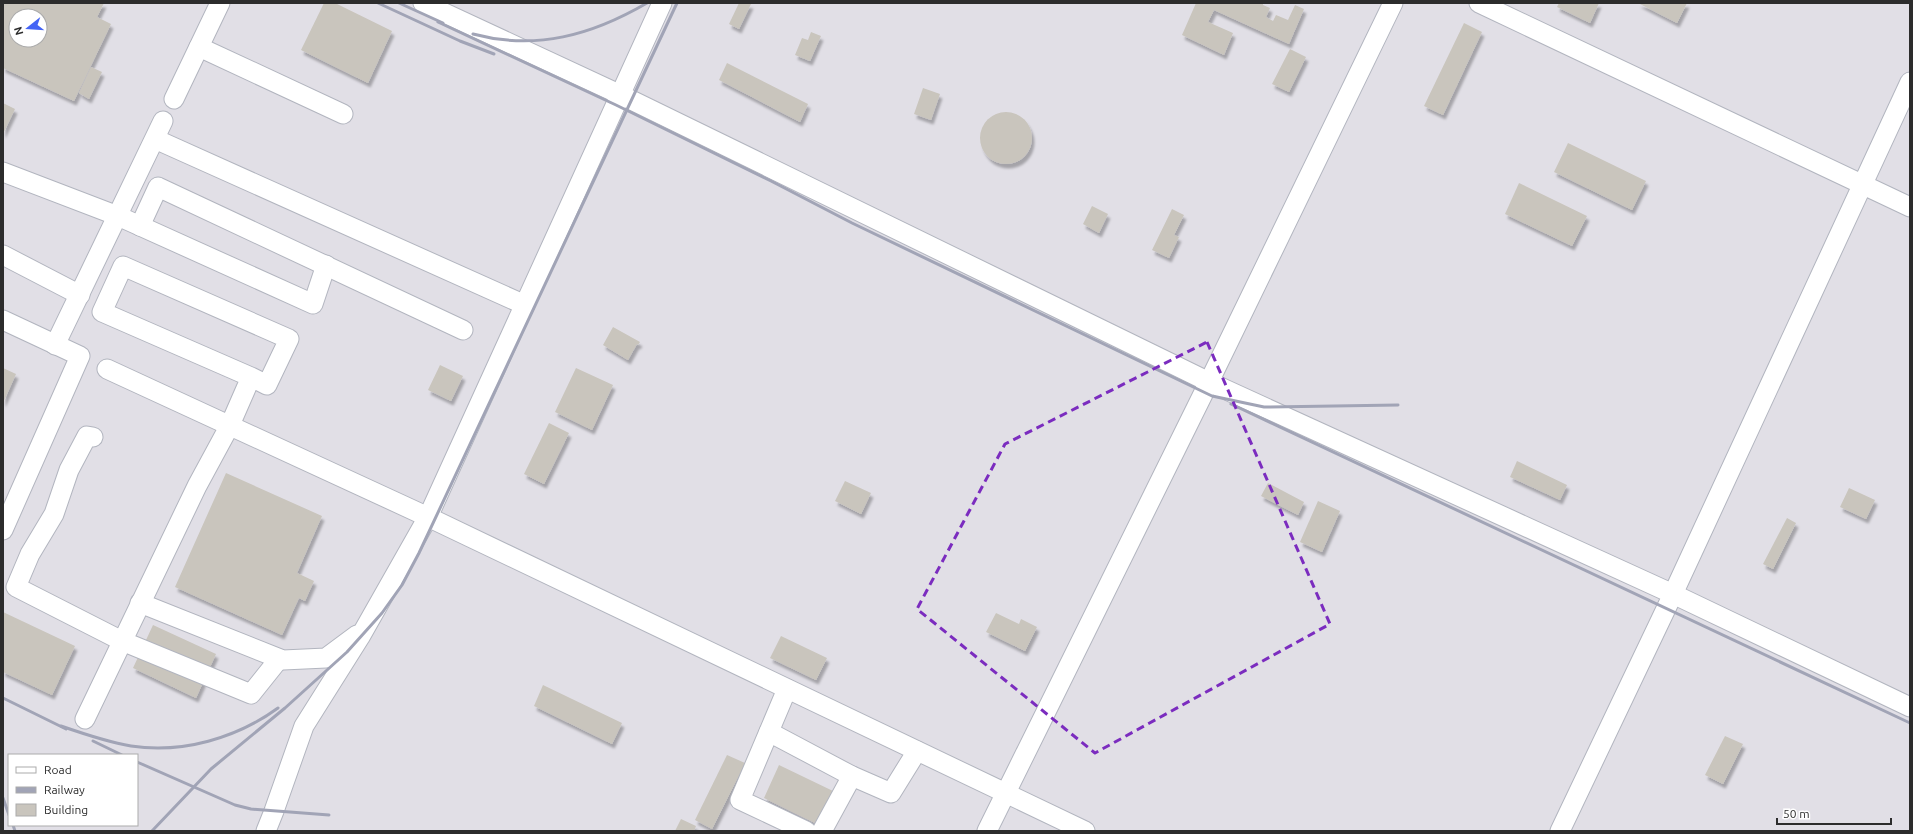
<svg xmlns="http://www.w3.org/2000/svg" width="1913" height="834" font-family="Ubuntu,sans-serif">
	<style>
		.industrial { fill: #e1dfe6; fill-rule: evenodd }
		.building { fill: #c9c5bd; fill-rule: evenodd; filter: url(#shadow) }
		.lines { fill: none; stroke-linecap: round; stroke-linejoin: round }
		.minor-casing { stroke: #b2b5bf; stroke-width: 21 }
		.minor { stroke: #fff; stroke-width: 19 }
		.rail { stroke: #a1a4b6; stroke-width: 3 }
		.marked { fill: none; stroke: #7b2cbf; stroke-width: 3; stroke-dasharray: 8 5; stroke-linejoin: round }
	</style>
	<defs>
		<filter id="shadow"><feDropShadow dx="2.5" dy="4.5" stdDeviation="1" flood-color="#0004"/></filter>
	</defs>
	<rect width="100%" height="100%" fill="#ede7df"/>
	<!-- industrial -->
	<path class="industrial" d="M3,3H1910V831H3ZM16,16H40V40H16ZM9,755H137V825H9Z"/>
	<!-- building -->
	<g class="building">
		<path d="M3,3H104L97,17L111,24L74,101L3,68ZM16,16H40V40H16Z"/>
		<polygon points="324,3 335,3 392,31 368,83 301,50"/>
		<polygon points="739,3 751,4 739,29 729,24"/>
		<polygon points="1196,3 1263,3 1263,5 1270,8 1266,17 1273,21 1276,15 1288,20 1295,5 1304,9 1289,44 1214,10 1208,22 1233,33 1224,55 1182,35"/>
		<polygon points="1559,3 1599,3 1590,23 1557,7"/>
		<polygon points="1638,3 1687,3 1677,23"/>
		<polygon points="1464,23 1482,32 1443,115 1424,106"/>
		<polygon points="811,32 821,36 810,61 795,55 802,38 808,40"/>
		<polygon points="1290,49 1306,57 1289,92 1272,84"/>
		<polygon points="727,63 808,104 800,122 719,80"/>
		<polygon points="91,67 102,72 89,99 79,93"/>
		<polygon points="923,88 940,94 931,120 914,114"/>
		<polygon points="3,103 15,109 3,134"/>
		<circle cx="1006" cy="138" r="26"/>
		<polygon points="1568,143 1646,181 1632,210 1554,172"/>
		<polygon points="1519,183 1587,216 1572,246 1505,214"/>
		<polygon points="1092,206 1108,214 1099,233 1083,224"/>
		<polygon points="1172,209 1184,215 1174,235 1179,237 1169,258 1152,250"/>
		<polygon points="613,327 640,342 638,345 637,344 628,360 603,345"/>
		<polygon points="440,365 463,376 451,401 428,390"/>
		<polygon points="3,368 16,374 3,403"/>
		<polygon points="576,368 613,385 592,430 555,412"/>
		<polygon points="549,423 569,433 544,484 524,474"/>
		<polygon points="1517,461 1567,485 1560,500 1510,477"/>
		<polygon points="226,473 322,516 297,573 314,581 305,601 299,598 282,635 175,587"/>
		<polygon points="845,481 871,493 861,514 835,501"/>
		<polygon points="1268,483 1304,502 1298,515 1261,496"/>
		<polygon points="1849,488 1875,500 1866,519 1840,507"/>
		<polygon points="1318,501 1340,511 1322,552 1300,542"/>
		<polygon points="1787,518 1796,523 1773,569 1763,564"/>
		<polygon points="3,612 75,646 52,695 3,672"/>
		<polygon points="996,613 1019,624 1021,619 1037,627 1025,651 986,632"/>
		<polygon points="153,625 216,654 196,698 133,668"/>
		<polygon points="781,636 827,658 816,680 770,658"/>
		<polygon points="543,685 622,723 612,744 534,706"/>
		<polygon points="1725,736 1743,744 1723,784 1705,775"/>
		<polygon points="727,755 745,763 712,829 695,820"/>
		<polygon points="779,765 833,791 817,824 764,798"/>
		<polygon points="681,819 696,826 694,831 675,831"/>
	</g>
	<g class="lines">
		<!-- minor casing -->
		<g class="minor-casing">
			<g id="minor">
				<polyline points="423,3 621,95 1209,382 1673,594 1910,707"/>
				<polyline points="1479,3 1910,207"/>
				<polyline points="199,47 343,114"/>
				<polyline points="174,99 220,3"/>
				<polyline points="155,139 525,305"/>
				<polyline points="3,172 118,216 313,304 326,265"/>
				<polyline points="140,226 158,187 463,330"/>
				<polyline points="3,255 80,295"/>
				<polyline points="3,320 80,356 3,530"/>
				<polyline points="55,345 163,121"/>
				<polyline points="107,369 428,517 1085,831"/>
				<polyline points="93,437 87,436 69,470 54,514 30,554 16,587 122,641 251,694 279,659"/>
				<polyline points="140,603 283,660 326,658 357,635"/>
				<polyline points="787,689 740,800 806,831"/>
				<polyline points="85,719 197,486 230,425 251,377 267,385 289,339 123,266 102,312 251,377"/>
				<polyline points="769,732 852,776 891,793 917,751"/>
				<polyline points="266,831 274,811 304,726 360,637 428,517 662,3"/>
				<polyline points="822,831 852,776"/>
				<polyline points="987,831 1209,382 1393,3"/>
				<polyline points="1560,831 1673,594 1910,82"/>
			</g>
		</g>
		<!-- minor -->
		<use href="#minor" class="minor"/>
		<!-- rail -->
		<g class="rail">
			<polyline points="378,3 460,41 494,54"/>
			<polyline points="399,3 443,23"/>
			<polyline points="438,22 616,105 771,181 852,223 1212,396 1264,407 1398,405"/>
			<path d="M473,34C536,51 592,35 647,3"/>
			<polyline points="1231,404 1910,723"/>
			<polyline points="3,698 66,729"/>
			<path d="M61,726C84,734 107,742 131,746C182,754 237,738 278,708"/>
			<polyline points="93,741 122,755"/>
			<polyline points="137,762 235,805 251,809 329,815"/>
			<polyline points="3,798 9,815"/>
			<polyline points="13,825 15,831"/>
			<polyline points="152,831 211,769 285,708 347,652 382,613 402,585 419,553 677,3"/>
		</g>
	</g>
	<!-- marked area -->
	<path class="marked" d="M1207,342L1330,624L1095,753L917,609L1005,444Z"/>
	<!-- border -->
	<rect width="1913" height="834" fill="none" stroke="#2c2c2c" stroke-width="8"/>
	<!-- legend -->
	<rect x="8" y="754" width="130" height="72" fill="#ffffff" stroke="#ababab"/>
	<rect x="16" y="767" width="20" height="6" fill="#ffffff" stroke="#ababab"/>
	<text x="44" y="774" font-size="12" fill="#2c2c2c">Road</text>
	<rect x="16" y="787" width="20" height="6" fill="#a1a4b6" stroke="#ababab"/>
	<text x="44" y="794" font-size="12" fill="#2c2c2c">Railway</text>
	<rect x="16" y="804" width="20" height="12" fill="#c9c5bd" stroke="#ababab"/>
	<text x="44" y="814" font-size="12" fill="#2c2c2c">Building</text>
	<!-- north arrow -->
	<g transform="translate(28 28) rotate(253)"><circle r="19" fill="#ffffff" stroke="#ababab"/>
	<path d="M0-3L7 15L0 10L-7 15Z" fill="#4464f5"/>
	<text y="-6" font-size="11" font-weight="bold" text-anchor="middle" fill="#2c2c2c">N</text>
	</g>
	<!-- scale -->
	<path d="M1777 818v6h114v-6" fill="none" stroke="#2c2c2c" stroke-width="2"/>
	<text x="1783" y="818" font-size="12" fill="#2c2c2c" stroke="#ffffff" stroke-width="3" paint-order="stroke">50 m</text>
</svg>
